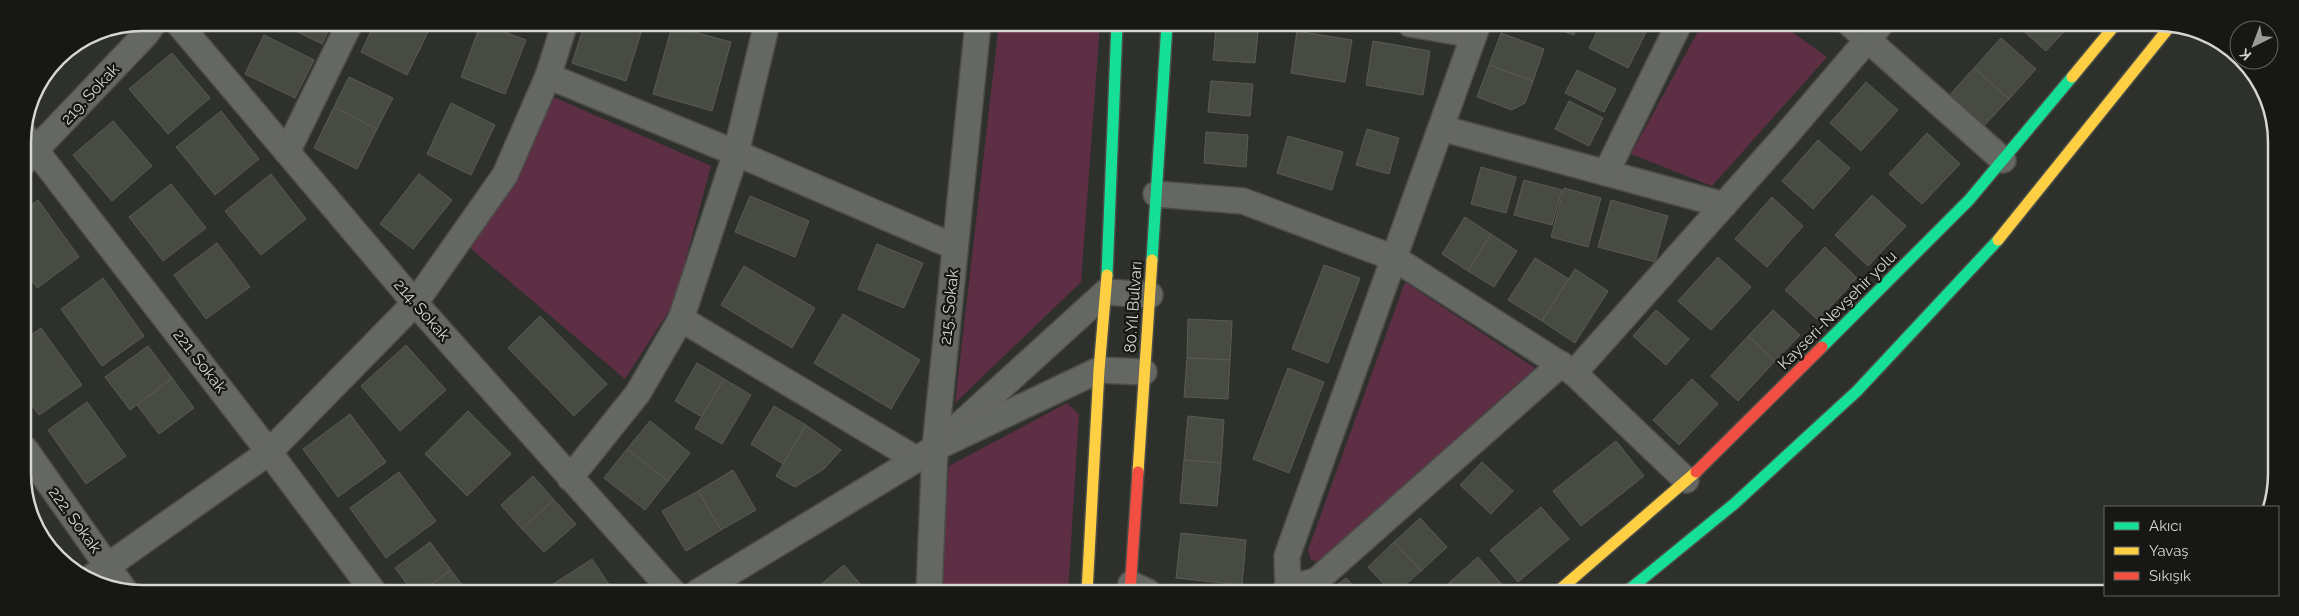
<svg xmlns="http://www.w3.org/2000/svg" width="2299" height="616" font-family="Raleway,sans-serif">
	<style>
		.green { fill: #5e2e45 }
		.building { fill: #484b41; stroke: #595b57 }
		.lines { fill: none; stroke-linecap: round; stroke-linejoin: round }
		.street-casing { stroke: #4c4d49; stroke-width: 28 }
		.fast-casing { stroke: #4c4d49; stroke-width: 14 }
		.slow-casing { stroke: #4c4d49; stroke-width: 14 }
		.jam-casing { stroke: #4c4d49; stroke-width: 14 }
		.street { stroke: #656763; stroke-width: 25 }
		.fast { stroke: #16e098; stroke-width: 11 }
		.slow { stroke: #ffcf43; stroke-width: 11 }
		.jam { stroke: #f24e42; stroke-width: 11 }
		.labels { text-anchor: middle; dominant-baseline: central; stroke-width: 4.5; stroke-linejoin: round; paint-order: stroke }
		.street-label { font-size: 16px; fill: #d4d6d2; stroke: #171815 }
		.rim { fill: none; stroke: #d4d6d2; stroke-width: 2.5 }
	</style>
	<rect width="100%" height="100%" fill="#2e302b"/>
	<!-- green -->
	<g class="green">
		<polygon points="999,23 1100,24 1081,282 955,403"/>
		<polygon points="1702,24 1781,24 1827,57 1712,186 1631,154"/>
		<polygon points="549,95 711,166 674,303 625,379 470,248 519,169"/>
		<polygon points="1405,282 1535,368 1319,562 1311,560 1308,550"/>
		<polygon points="1067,403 1079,414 1068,592 940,592 949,466"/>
	</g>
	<!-- building -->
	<g class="building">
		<polygon points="280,23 332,23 322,44"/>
		<polygon points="375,23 432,24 407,75 361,52"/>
		<polygon points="481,23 526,40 505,94 461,77"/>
		<polygon points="585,23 644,23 626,81 572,63"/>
		<polygon points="707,23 736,23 734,31"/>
		<polygon points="1543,24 1578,24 1574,35"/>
		<polygon points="1601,24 1650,24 1628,68 1589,48"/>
		<polygon points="2017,25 2070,25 2046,51"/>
		<polygon points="672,26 731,42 712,111 653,94"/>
		<polygon points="1216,28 1258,32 1255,63 1213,60"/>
		<polygon points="1297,31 1352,40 1345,82 1291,73"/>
		<polygon points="1501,33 1544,49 1533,81 1489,65"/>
		<polygon points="264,35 314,60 295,98 245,74"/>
		<polygon points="2001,38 2036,69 2009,99 1974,68"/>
		<polygon points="1373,41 1430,51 1423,95 1366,85"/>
		<polygon points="172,53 210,98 168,134 129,89"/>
		<polygon points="1489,65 1533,81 1525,103 1512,110 1477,97"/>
		<polygon points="1974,68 2009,99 1981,129 1947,98"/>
		<polygon points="1577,70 1616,89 1604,112 1565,93"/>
		<polygon points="349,77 393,98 377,129 334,107"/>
		<polygon points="1211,81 1253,84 1250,116 1208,112"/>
		<polygon points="1866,82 1898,110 1861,151 1830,123"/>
		<polygon points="1569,101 1603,118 1589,146 1555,129"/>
		<polygon points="451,103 495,125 471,175 427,154"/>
		<polygon points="334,107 377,129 357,169 314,148"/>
		<polygon points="221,111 259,159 215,195 176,147"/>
		<polygon points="113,121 152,166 112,201 73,155"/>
		<polygon points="1367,129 1399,138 1389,174 1356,165"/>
		<polygon points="1206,132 1248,135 1246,167 1204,163"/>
		<polygon points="1927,133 1960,164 1922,204 1889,174"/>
		<polygon points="1288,136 1343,152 1332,190 1277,173"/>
		<polygon points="1818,140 1850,168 1813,209 1782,181"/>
		<polygon points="1481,167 1516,177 1506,213 1471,204"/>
		<polygon points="271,174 306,219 261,255 225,211"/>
		<polygon points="419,174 452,200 413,249 380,224"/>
		<polygon points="1524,180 1562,190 1552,225 1514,215"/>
		<polygon points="171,184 206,228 163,261 129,217"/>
		<polygon points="1564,188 1601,198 1588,247 1551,237"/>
		<polygon points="1872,195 1906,226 1868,266 1835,235"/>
		<polygon points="750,196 809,221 795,257 735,232"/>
		<polygon points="1772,197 1803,226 1767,267 1735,239"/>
		<polygon points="38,200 79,257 37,288 24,269 23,211"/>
		<polygon points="1611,200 1668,216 1655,262 1598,247"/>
		<polygon points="1465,217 1491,234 1468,271 1442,254"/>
		<polygon points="1491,234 1517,251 1494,287 1468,271"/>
		<polygon points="217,243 250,287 206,319 174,275"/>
		<polygon points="877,244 923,263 904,308 858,289"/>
		<polygon points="1825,247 1857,278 1818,320 1785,290"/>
		<polygon points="1718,257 1751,287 1711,330 1678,301"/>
		<polygon points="1535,258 1569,279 1542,321 1508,300"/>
		<polygon points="1324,265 1360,278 1328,363 1292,349"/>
		<polygon points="744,266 815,308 792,348 721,305"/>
		<polygon points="1575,269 1608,291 1575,343 1542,321"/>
		<polygon points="103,278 144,336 102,366 61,309"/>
		<polygon points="1656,310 1689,339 1666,365 1633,336"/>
		<polygon points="1773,310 1800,335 1775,361 1748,336"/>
		<polygon points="843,314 920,360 891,409 814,363"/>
		<polygon points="540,316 607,384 574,416 508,348"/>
		<polygon points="1188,319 1232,321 1230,360 1187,358"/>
		<polygon points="41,328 82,385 39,415 24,395 24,340"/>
		<polygon points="1748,336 1775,361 1738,401 1711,376"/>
		<polygon points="406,345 446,390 400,431 361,386"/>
		<polygon points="148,346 172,378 130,410 105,377"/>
		<polygon points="1187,358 1230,360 1228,399 1184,397"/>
		<polygon points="697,363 724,379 702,417 675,401"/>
		<polygon points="1288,368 1324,382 1289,473 1253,459"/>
		<polygon points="172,378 194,408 159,434 137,405"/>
		<polygon points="724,379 751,395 722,444 695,428"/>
		<polygon points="1692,379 1718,404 1679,445 1653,420"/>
		<polygon points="87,402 126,456 86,484 48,430"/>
		<polygon points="774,406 806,425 783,464 751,444"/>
		<polygon points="468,411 511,454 467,496 425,454"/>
		<polygon points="350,414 386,462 338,497 303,449"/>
		<polygon points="1188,416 1224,420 1221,463 1184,460"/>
		<polygon points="650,421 690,453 668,481 627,449"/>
		<polygon points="806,425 841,450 824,469 795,487 776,476"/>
		<polygon points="1616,441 1644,476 1581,526 1553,491"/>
		<polygon points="627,449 668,481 645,510 604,478"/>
		<polygon points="1184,460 1221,463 1217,506 1180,503"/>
		<polygon points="1482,462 1513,491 1491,514 1460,485"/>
		<polygon points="733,470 756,510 721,530 698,491"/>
		<polygon points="399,472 436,521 386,558 350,508"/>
		<polygon points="533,476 554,500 522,529 501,505"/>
		<polygon points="698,491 721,530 686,551 662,511"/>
		<polygon points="554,500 576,524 544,552 522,529"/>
		<polygon points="1541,507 1569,539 1518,582 1490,550"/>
		<polygon points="1420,518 1447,547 1421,571 1394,542"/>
		<polygon points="38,522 65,562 57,558"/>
		<polygon points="1181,533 1246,540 1242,585 1176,578"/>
		<polygon points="430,542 451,570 422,591 412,591 395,568"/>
		<polygon points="1394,542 1421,571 1397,592 1391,592 1368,567"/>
		<polygon points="1478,557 1505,588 1500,593 1460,593 1450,582"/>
		<polygon points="592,559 614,592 541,592"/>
		<polygon points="844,565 867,592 812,592"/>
		<polygon points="451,570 467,592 422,591"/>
		<polygon points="1346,578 1359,592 1328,592"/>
		<polygon points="1450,582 1460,593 1439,593"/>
	</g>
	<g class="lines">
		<!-- street casing -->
		<g class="street-casing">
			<g id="street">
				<polyline points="178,23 415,303 673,592"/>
				<polyline points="1410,24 1474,35"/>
				<polyline points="1850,24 2003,160"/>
				<polyline points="548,76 736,153 955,247"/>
				<polyline points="1441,128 1724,205"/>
				<polyline points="23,134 269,452 373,591"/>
				<polyline points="287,152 350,23"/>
				<polyline points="23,163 146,34 154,23"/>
				<polyline points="1606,173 1679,24"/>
				<polyline points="1156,194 1243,201 1394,258 1574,373 1686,480"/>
				<polyline points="681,319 916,459"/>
				<polyline points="1574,373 1787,134 1880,25"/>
				<polyline points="953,431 1106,292 1150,295"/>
				<polyline points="25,449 125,591"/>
				<polyline points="570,478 638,393 681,319 736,153 767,23"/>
				<polyline points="92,577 269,452 415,303 505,175 548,76 565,23"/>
				<polyline points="1131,584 1148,592"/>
				<polyline points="1288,588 1316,581 1561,364"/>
				<polyline points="698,592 935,448 1099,370 1144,372"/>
				<polyline points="929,592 935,448 978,23"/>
				<polyline points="1284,592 1288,588 1287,556 1478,24"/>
			</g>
		</g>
		<!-- fast casing -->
		<g class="fast-casing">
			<g id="fast">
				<polyline points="1152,260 1167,24"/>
				<polyline points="1107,275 1117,24"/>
				<polyline points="1822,347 1969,200 2072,77"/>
				<polyline points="1625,593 1734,504 1857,391 1998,240"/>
			</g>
		</g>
		<!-- slow casing -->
		<g class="slow-casing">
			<g id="slow">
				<polyline points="2072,77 2115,25"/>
				<polyline points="1998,240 2171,25"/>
				<polyline points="1138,472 1152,260"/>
				<polyline points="1087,592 1099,370 1107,275"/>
				<polyline points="1556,593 1696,472"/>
			</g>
		</g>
		<!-- jam casing -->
		<g class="jam-casing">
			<g id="jam">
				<polyline points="1696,472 1822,347"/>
				<polyline points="1130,592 1138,472"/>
			</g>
		</g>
		<!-- street -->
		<use href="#street" class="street"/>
		<!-- fast -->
		<use href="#fast" class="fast"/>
		<!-- slow -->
		<use href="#slow" class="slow"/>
		<!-- jam -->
		<use href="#jam" class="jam"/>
	</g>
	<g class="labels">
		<!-- street labels -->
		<g class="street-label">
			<text transform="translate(90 94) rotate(-47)">219. Sokak</text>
			<text transform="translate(949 307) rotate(-84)">215. Sokak</text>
			<text transform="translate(1133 307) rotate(-86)">80.Yıl Bulvarı</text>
			<text transform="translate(422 310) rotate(49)">214. Sokak</text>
			<text transform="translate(1837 310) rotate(-45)">Kayseri-Nevşehir yolu</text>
			<text transform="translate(200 361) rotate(52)">221. Sokak</text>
			<text transform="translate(75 520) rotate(54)">222. Sokak</text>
		</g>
	</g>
	<!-- crop -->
	<path d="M0 0H2299V616H0ZM142 31H2157A111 111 0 0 1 2268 142V474A111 111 0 0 1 2157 585H142A111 111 0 0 1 31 474V142A111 111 0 0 1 142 31Z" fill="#171815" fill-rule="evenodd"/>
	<path class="rim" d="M142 31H2157A111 111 0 0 1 2268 142V474A111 111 0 0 1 2157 585H142A111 111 0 0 1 31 474V142A111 111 0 0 1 142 31Z"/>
	<!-- legend -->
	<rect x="2104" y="506" width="175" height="90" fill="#171815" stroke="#636461"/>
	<rect x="2114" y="522" width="25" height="8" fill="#16e098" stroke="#636461"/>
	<text x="2149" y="531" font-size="15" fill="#d4d6d2">Akıcı</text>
	<rect x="2114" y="547" width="25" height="8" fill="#ffcf43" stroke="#636461"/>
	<text x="2149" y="556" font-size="15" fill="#d4d6d2">Yavaş</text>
	<rect x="2114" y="572" width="25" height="8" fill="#f24e42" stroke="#636461"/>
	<text x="2149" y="581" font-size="15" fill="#d4d6d2">Sıkışık</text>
	<!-- north arrow -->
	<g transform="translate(2254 45) rotate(222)"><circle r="24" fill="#171815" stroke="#636461"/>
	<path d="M0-4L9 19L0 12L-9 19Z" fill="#9a9c98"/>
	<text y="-8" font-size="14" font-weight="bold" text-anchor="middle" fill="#d4d6d2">K</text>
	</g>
</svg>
